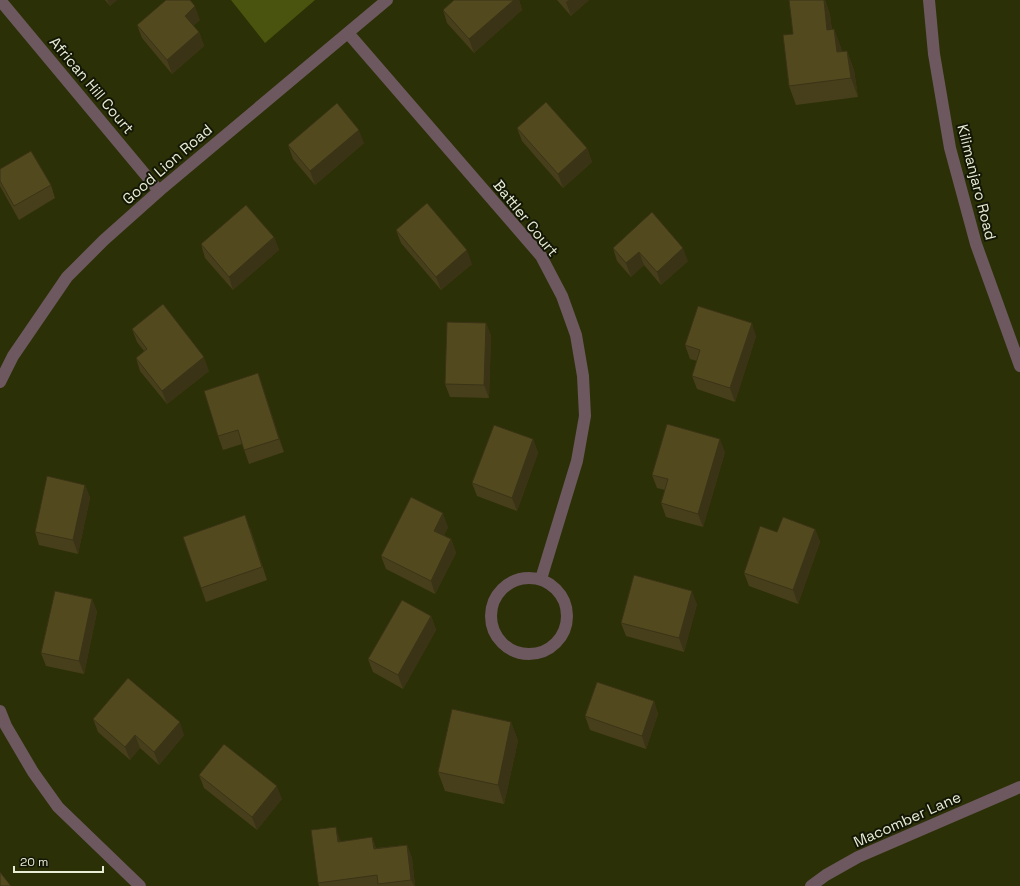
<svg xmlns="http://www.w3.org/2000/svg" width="1020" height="886" font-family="'Space Grotesk',sans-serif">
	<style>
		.green { fill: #4b540e }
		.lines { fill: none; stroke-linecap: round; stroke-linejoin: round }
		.minor { stroke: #6c585e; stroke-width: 12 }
		.wall { fill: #473f1b }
		.shaded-wall { fill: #3a3316 }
		.building { fill: #53491f; stroke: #3a3316 }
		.labels { text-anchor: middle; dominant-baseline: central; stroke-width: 4; stroke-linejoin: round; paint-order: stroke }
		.street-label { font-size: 15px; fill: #e8edd6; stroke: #141706 }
	</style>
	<rect width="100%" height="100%" fill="#2b3006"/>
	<!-- green -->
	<polygon class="green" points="231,0 315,0 265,43"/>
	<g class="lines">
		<!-- minor -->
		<g class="minor">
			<polyline points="0,0 159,191"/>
			<polyline points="929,0 934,54 950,148 976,244 1020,366"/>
			<polyline points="348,33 541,256 562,296 576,335 583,376 585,416 577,461 541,579"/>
			<polyline points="0,382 13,356 67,277 104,240 159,191 387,0"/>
			<circle cx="529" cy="616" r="38"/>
			<polyline points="0,711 6,726 33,772 58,807 140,886"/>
			<polyline points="811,886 826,875 858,857 1020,787"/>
		</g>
	</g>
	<!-- wall -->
	<g class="wall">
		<polygon points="105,0 117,0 110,6"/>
		<polygon points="454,0 519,0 522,10 474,53 447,23 443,10"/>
		<polygon points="557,0 589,0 571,16"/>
		<polygon points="791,0 825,0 830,15 832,30 834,29 841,48 842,52 847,51 854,70 858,97 796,105 789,86 793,34"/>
		<polygon points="200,20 193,26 199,32 204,46 172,74 142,38 137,25"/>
		<polygon points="517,128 587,148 592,162 563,188 522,141"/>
		<polygon points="364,143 315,185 293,159 288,145"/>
		<polygon points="0,169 51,185 55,198 19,220 0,186"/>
		<polygon points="396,230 472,264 441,290 401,243"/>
		<polygon points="274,237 279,250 233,290 205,258 201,244"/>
		<polygon points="613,248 688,261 661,285 644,265 631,277 617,261"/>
		<polygon points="486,323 491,336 489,398 450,397 445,384"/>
		<polygon points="132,329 209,371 167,404 140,371 136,358 144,351 137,342"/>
		<polygon points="756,336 735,402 697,389 692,376 697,361 690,359 685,345"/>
		<polygon points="258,373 284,452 249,464 242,444 223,450 218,436"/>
		<polygon points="533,439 538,453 517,511 477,496 472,483"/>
		<polygon points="725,452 703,527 666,517 661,503 665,490 657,488 652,475"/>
		<polygon points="85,485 90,498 78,554 39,545 35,532"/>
		<polygon points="448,527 444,535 451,539 456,553 435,594 386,569 381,556"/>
		<polygon points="250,528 267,580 206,602 183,537"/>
		<polygon points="815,529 820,542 798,604 749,586 744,573 777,532"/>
		<polygon points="92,599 97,612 84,674 46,666 41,653"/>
		<polygon points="697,604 684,652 626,636 621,623"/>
		<polygon points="431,616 436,630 403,689 373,672 368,659"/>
		<polygon points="654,701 658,714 646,749 590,730 585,716"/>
		<polygon points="93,719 184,735 159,765 140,748 130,760 98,732"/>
		<polygon points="511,722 518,741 504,804 445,791 438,772"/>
		<polygon points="199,775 282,799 257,830 204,788"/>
		<polygon points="372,837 376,848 407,845 412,858 415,886 319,886 318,883 340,840 341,842"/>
	</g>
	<!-- shaded-wall -->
	<g class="shaded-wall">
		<polygon points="107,0 117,0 110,6"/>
		<polygon points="514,0 519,0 522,10 474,53 469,39"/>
		<polygon points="569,0 589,0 571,16 566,2"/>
		<polygon points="824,0 825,0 830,15 834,50 827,30"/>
		<polygon points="195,6 200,20 189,29 185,16"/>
		<polygon points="834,29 841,48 844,72 837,52"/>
		<polygon points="199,32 204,46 172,74 167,60"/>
		<polygon points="847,51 854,70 858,97 851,78"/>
		<polygon points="359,130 364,143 315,185 310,171"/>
		<polygon points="587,148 592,162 563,188 558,174"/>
		<polygon points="274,237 279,250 233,290 229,277"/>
		<polygon points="683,248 688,261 661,285 657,272"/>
		<polygon points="467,250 472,264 441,290 436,277"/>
		<polygon points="639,252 644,265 631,277 626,263"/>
		<polygon points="486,323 491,336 489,398 484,385"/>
		<polygon points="752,323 756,336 735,402 730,388"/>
		<polygon points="204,357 209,371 167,404 162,391"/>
		<polygon points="258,373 263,387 284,452 279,439"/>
		<polygon points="533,439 538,453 517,511 512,498"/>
		<polygon points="720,439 725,452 703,527 698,514"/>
		<polygon points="85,485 90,498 78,554 73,540"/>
		<polygon points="443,513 448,527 439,544 434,531"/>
		<polygon points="815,529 820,542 798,604 793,590"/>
		<polygon points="451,539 456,553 435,594 431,581"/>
		<polygon points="692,591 697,604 684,652 679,638"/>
		<polygon points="92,599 97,612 84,674 79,661"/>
		<polygon points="431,616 436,630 403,689 398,675"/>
		<polygon points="654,701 658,714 646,749 642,736"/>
		<polygon points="180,722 184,735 159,765 154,752"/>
		<polygon points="511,722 518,741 504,804 498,785"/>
		<polygon points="135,735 140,748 130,760 125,747"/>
		<polygon points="277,786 282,799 257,830 252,817"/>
		<polygon points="336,827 340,840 343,855 338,842"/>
		<polygon points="372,837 377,851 374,849"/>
		<polygon points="407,845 412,858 415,886 414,886 411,880"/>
	</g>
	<!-- building -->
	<g class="building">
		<polygon points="166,0 190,0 195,6 185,16 199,32 167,60 137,25"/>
		<polygon points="454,0 514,0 469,39 443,10"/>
		<polygon points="789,0 824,0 827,30 834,29 837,52 847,51 851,78 789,86 783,35 793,34"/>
		<polygon points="546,102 587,148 558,174 517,128"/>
		<polygon points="337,103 359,130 310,171 288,145"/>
		<polygon points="31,151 51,185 14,206 0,181 0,169"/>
		<polygon points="427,203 467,250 436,277 396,230"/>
		<polygon points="246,205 274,237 229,277 201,244"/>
		<polygon points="652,212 683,248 657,272 639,252 626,263 613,248"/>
		<polygon points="163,304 204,357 162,391 136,358 147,349 132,329"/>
		<polygon points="698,306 752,323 730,388 692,376 700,350 685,345"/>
		<polygon points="447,322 486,323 484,385 445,384"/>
		<polygon points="258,373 279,439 244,450 238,430 218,436 204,391"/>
		<polygon points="667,424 720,439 698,514 661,503 668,479 652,475"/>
		<polygon points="494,425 533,439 512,498 472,483"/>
		<polygon points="47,476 85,485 73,540 35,532"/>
		<polygon points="411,497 443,513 434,531 451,539 431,581 381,556"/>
		<polygon points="245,515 262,567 201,588 183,537"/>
		<polygon points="783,517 815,529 793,590 744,573 760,526 777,532"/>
		<polygon points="634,575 692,591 679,638 621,623"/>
		<polygon points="55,591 92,599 79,661 41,653"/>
		<polygon points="402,600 431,616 398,675 368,659"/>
		<polygon points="128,678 180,722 154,752 135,735 125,747 93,719"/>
		<polygon points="597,682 654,701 642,736 585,716"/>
		<polygon points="452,709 511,722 498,785 438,772"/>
		<polygon points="224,744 277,786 252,817 199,775"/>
		<polygon points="336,827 338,842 372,837 374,849 407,845 411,880 378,884 377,875 318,883 311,830"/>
		<polygon points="0,872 11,886 0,886"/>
	</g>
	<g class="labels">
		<!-- street labels -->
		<g class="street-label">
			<text transform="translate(92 85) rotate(50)">African Hill Court</text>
			<text transform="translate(167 164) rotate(-41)">Good Lion Road</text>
			<text transform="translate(977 182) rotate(76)">Kilimanjaro Road</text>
			<text transform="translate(526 218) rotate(51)">Battler Court</text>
			<text transform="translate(907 819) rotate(-24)">Macomber Lane</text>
		</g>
	</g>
	<!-- scale -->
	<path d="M14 866v6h89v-6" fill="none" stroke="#e8edd6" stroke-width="2"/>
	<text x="20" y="866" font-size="12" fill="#e8edd6" stroke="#141706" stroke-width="3" paint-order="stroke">20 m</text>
</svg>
